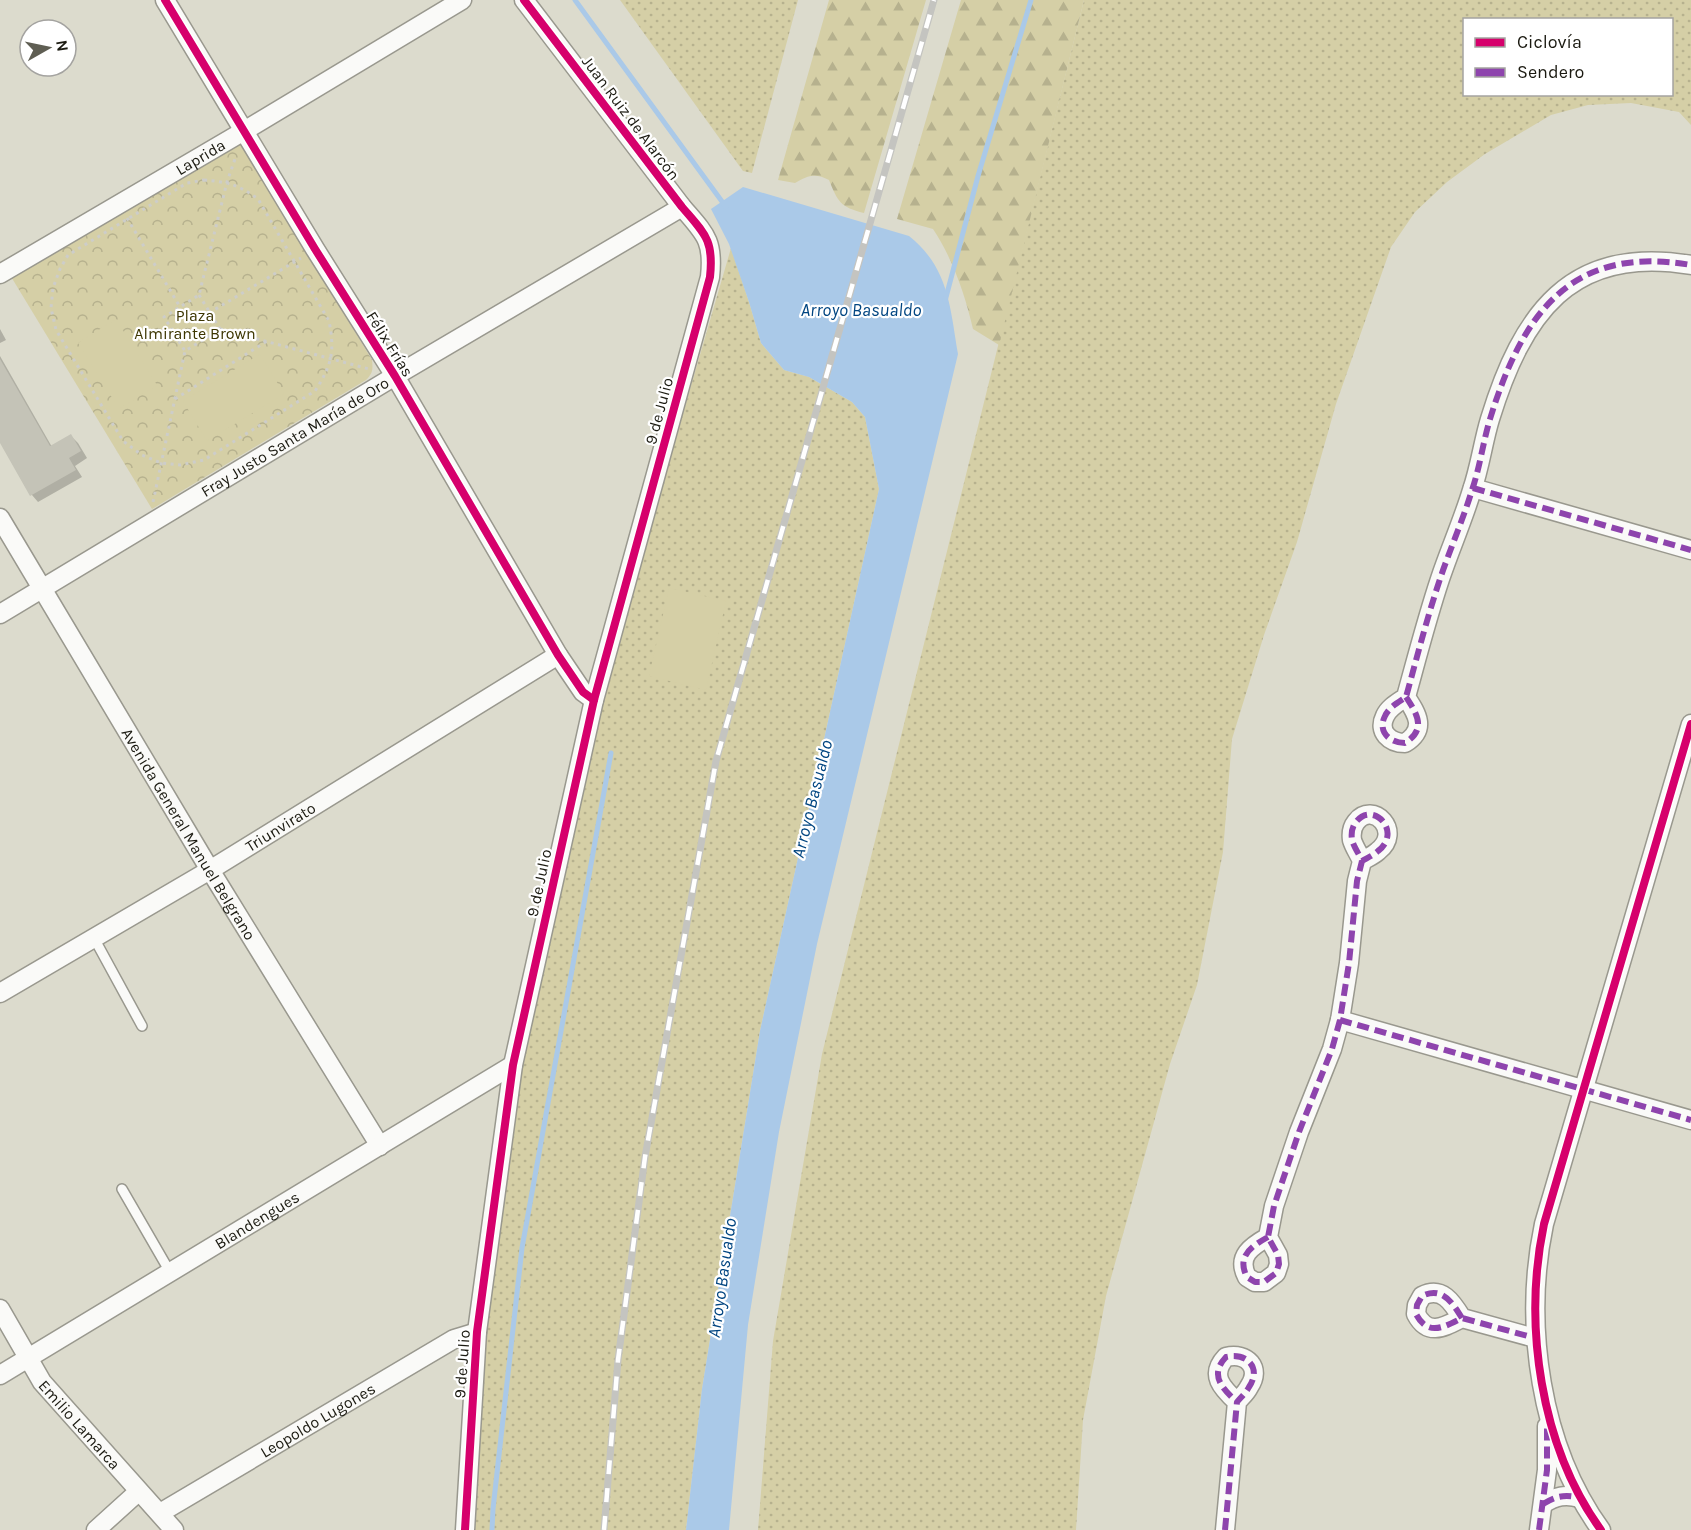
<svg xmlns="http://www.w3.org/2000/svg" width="1691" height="1530" font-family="Karla,sans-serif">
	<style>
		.grass { fill: url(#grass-dots); fill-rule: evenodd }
		.forest { fill: url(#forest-firs) }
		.park { fill: url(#park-crowns) }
		.garden { fill: #d5cfa6 }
		.water { fill: #aac9e8 }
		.shadow { fill: #0003 }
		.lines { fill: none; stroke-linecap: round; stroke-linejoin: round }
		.stream { stroke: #aac9e8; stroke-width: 5 }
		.building { fill: #c4c3b7 }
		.lane-casing { stroke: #99988e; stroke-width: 12 }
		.street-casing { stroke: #99988e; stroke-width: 21 }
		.path { stroke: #cdcdc9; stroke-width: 3; stroke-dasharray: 3 4.5; stroke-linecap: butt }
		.lane { stroke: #fafaf8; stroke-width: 9 }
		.street { stroke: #fafaf8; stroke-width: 18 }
		.rail-casing { stroke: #c4c4c0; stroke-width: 7 }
		.rail { stroke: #fff; stroke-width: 4.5; stroke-dasharray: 14; stroke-linecap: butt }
		.quiet { stroke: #8e44ad; stroke-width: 6; stroke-dasharray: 12 6; stroke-linecap: butt }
		.cycleway-casing { stroke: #fff; stroke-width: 11 }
		.cycleway { stroke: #d6006c; stroke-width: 8 }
		.labels { text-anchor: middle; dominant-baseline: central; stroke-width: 4.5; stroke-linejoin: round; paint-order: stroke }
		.street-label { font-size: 16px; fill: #1b1a11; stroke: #fff }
		.park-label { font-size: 16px; fill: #3c3500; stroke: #fff }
		.water-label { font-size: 18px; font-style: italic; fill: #004581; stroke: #fff }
	</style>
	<defs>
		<pattern id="grass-dots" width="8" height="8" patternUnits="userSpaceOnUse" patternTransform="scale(1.5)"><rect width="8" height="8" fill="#d5cfa6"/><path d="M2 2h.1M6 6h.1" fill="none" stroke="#b6b18e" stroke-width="1.8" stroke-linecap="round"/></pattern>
		<pattern id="forest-firs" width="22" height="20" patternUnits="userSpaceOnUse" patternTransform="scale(1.5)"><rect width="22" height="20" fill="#d5cfa6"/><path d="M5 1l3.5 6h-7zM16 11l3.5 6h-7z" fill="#b6b18e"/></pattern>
		<pattern id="park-crowns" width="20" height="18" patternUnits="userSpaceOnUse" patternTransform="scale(1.5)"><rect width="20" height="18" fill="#d5cfa6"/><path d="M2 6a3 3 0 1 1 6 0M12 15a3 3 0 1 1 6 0" fill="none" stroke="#b6b18e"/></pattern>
	</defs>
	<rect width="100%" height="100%" fill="#dcdbcd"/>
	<!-- grass -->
	<g class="grass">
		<polygon points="620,0 798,0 752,173 743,171"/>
		<path d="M1084,0H1691V125L1679,112L1631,103L1588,105L1551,115L1485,154L1447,182L1415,212L1391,247L1336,404L1297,542L1264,635L1232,739L1223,852L1197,985L1170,1064L1106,1296L1083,1420L1076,1530H758L773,1341L822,1054ZM1464,20H1672V94H1464Z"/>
		<polygon points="731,248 749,302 761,343 784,370 809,377 852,402 865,417 879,489 760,1031 702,1389 686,1530 474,1530 488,1315 523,1064 593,724"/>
	</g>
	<!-- forest -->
	<g class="forest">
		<path d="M829,0H926L864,213C840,207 838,202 829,180C816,173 808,175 795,183L778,180Z"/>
		<path d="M961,0H1084L999,345L973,329C965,295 953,259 933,229L897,219Z"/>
	</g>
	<!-- park -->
	<path class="park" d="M239,143L244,147L372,360C373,369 373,373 366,380L152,509L10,275Z"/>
	<!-- garden -->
	<g class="garden">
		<polygon points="116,319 157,385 119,409 78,343"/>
		<polygon points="260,354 284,394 207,441 183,401"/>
		<polygon points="669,588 726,601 706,690 649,676"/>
	</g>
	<!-- water -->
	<path class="water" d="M743,187L909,236C949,268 950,307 958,354L817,944L779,1132L748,1325L729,1530H686L702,1389L760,1031L879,489L865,417L852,402L809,377L784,370L761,343L749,302L729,244L711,209Z"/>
	<!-- shadow -->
	<g class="shadow">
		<polygon points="0,329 6,340 0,343"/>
		<polygon points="0,356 52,447 71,436 78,443 87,458 75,466 82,477 38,502 32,495 0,440"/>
	</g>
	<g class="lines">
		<!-- stream -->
		<g class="stream">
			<polyline points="575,0 726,207"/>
			<polyline points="945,301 978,176 1031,0"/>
			<polyline points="492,1530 493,1509 522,1248 611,753"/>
		</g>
	</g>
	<!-- building -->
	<polygon class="building" points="0,359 50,446 71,434 81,451 69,458 76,470 30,496 0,443"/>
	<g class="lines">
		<!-- lane casing -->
		<g class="lane-casing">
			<g id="lane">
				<polyline points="94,938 142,1026"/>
				<polyline points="122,1189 170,1272"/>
			</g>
		</g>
		<!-- street casing -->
		<g class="street-casing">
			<g id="street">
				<polyline points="165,0 315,249 395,376 558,655 583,692 594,700"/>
				<path id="s1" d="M0,274L244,131L462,0"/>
				<polyline points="1473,488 1691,550"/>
				<path id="s2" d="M0,518L210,870L380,1146"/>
				<path id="s3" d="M0,614L395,376L682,207"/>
				<path d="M1406,697C1417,714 1427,729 1405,743C1390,743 1377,732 1385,716C1389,707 1399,702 1406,697C1417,657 1427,618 1440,579C1450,549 1463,520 1472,490C1480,467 1483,442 1490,419C1522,315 1570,244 1691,265"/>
				<path id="s4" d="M0,993L210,870L558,655"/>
				<polyline points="1340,1020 1691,1120"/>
				<path d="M1268,1237C1252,1246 1236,1256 1247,1277L1255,1282H1264L1276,1273L1279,1264L1278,1255L1268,1237L1274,1206L1299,1132L1332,1049L1340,1020L1349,963L1357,881L1362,861C1359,854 1354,847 1352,840C1351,833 1352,827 1356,822C1373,800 1403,832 1378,851C1374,855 1367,858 1362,861"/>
				<path id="s5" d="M0,1309L42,1382L174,1530"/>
				<path d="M1462,1318C1452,1302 1442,1286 1422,1296L1417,1305L1416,1314C1428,1337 1444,1327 1462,1318L1535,1338"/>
				<path id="s6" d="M0,1375L513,1065"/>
				<path d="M1543,1504C1556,1496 1565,1494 1580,1498"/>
				<path id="s7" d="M160,1513L454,1339L477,1332"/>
				<polyline points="96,1530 138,1492"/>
				<path d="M465,1530L477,1332L513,1065L594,700L710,277C714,240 705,234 682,207L524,0"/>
				<path d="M1225,1530L1237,1402C1241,1397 1246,1393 1249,1387C1262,1368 1247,1352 1226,1357C1209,1375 1222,1388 1237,1402"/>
				<polyline points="1539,1530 1547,1470 1547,1426"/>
				<path d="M1601,1530C1540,1446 1523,1324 1544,1224L1691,724"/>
			</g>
		</g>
		<!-- path -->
		<g class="path">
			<path d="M204,180C228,182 239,185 258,199L329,321C335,351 332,365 315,391L204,460L180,465L161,463L142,455L123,441L56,330L51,308L53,288L60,269L68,255L187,183Z"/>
			<polyline points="127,218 180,307"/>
			<polyline points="199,295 220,329 185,351 164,317 199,295 227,182 236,156"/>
			<polyline points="209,313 301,258"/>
			<polyline points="220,329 369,369"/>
			<polyline points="175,399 267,341"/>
			<polyline points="153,502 185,351"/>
		</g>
		<!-- lane -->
		<use href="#lane" class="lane"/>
		<!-- street -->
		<use href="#street" class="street"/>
		<!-- rail casing -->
		<g class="rail-casing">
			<polyline id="rail" points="604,1530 618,1360 645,1157 716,761 934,0"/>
		</g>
		<!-- rail -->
		<use href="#rail" class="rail"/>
		<!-- quiet -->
		<g class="quiet">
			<polyline points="1473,488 1691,550"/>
			<path d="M1406,697C1417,714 1427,729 1405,743C1390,743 1377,732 1385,716C1389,707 1399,702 1406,697C1417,657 1427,618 1440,579C1450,549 1463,520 1472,490C1480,467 1483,442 1490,419C1522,315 1570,244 1691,265"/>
			<polyline points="1340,1020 1691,1120"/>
			<path d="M1268,1237C1252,1246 1236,1256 1247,1277L1255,1282H1264L1276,1273L1279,1264L1278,1255L1268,1237L1274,1206L1299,1132L1332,1049L1340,1020L1349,963L1357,881L1362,861C1359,854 1354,847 1352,840C1351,833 1352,827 1356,822C1373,800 1403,832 1378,851C1374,855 1367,858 1362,861"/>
			<path d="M1462,1318C1452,1302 1442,1286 1422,1296L1417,1305L1416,1314C1428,1337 1444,1327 1462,1318L1535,1338"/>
			<path d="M1543,1504C1556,1496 1565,1494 1580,1498"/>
			<path d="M1225,1530L1237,1402C1241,1397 1246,1393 1249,1387C1262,1368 1247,1352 1226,1357C1209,1375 1222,1388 1237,1402"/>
			<polyline points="1539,1530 1547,1470 1547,1427"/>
		</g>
		<!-- cycleway casing -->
		<g class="cycleway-casing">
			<g id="cycleway">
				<polyline points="165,0 315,249 395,376 558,655 583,692 594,700"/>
				<path d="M465,1530L477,1332L513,1065L594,700L710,277C714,240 705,234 682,207L524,0"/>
				<path d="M1601,1530C1540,1446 1523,1324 1544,1224L1691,724"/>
			</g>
		</g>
		<!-- cycleway -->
		<use href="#cycleway" class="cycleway"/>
	</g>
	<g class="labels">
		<!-- street labels -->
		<g class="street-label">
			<text transform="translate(631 118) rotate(53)">Juan Ruiz de Alarcón</text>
			<text stroke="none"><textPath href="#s1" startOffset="232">Laprida</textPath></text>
			<text transform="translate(390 344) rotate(58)">Félix Frías</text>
			<text transform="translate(659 411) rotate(-75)">9 de Julio</text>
			<text stroke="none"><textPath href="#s3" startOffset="344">Fray Justo Santa María de Oro</textPath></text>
			<text stroke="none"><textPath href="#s4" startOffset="326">Triunvirato</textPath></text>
			<text stroke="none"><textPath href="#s2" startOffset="368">Avenida General Manuel Belgrano</textPath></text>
			<text transform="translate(539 883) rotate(-78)">9 de Julio</text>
			<text stroke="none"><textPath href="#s6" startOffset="300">Blandengues</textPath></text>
			<text transform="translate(462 1364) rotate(-86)">9 de Julio</text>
			<text stroke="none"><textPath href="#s7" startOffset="183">Leopoldo Lugones</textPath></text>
			<text stroke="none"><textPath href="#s5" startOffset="141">Emilio Lamarca</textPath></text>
		</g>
		<!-- park labels -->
		<g class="park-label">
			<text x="195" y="315">Plaza<tspan x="195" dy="18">Almirante Brown</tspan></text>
		</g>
		<!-- water labels -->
		<g class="water-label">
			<text x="861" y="310">Arroyo Basualdo</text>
			<text transform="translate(812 799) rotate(-76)">Arroyo Basualdo</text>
			<text transform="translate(722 1278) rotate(-82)">Arroyo Basualdo</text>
		</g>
	</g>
	<!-- legend -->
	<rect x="1463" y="18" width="210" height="78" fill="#ffffff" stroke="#a4a3a0" stroke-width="1.5"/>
	<rect x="1475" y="38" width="30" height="9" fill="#d6006c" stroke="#a4a3a0" stroke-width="1.5"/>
	<text x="1517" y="48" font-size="18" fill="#1b1a11">Ciclovía</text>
	<rect x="1475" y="68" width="30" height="9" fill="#8e44ad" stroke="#a4a3a0" stroke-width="1.5"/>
	<text x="1517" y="78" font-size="18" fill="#1b1a11">Sendero</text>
	<!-- north arrow -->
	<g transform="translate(48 48) rotate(81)"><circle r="28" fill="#ffffff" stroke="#a4a3a0" stroke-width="1.5"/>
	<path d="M0-4.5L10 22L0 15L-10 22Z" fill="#5f5e53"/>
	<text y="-9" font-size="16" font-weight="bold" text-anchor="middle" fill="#1b1a11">N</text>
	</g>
</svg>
